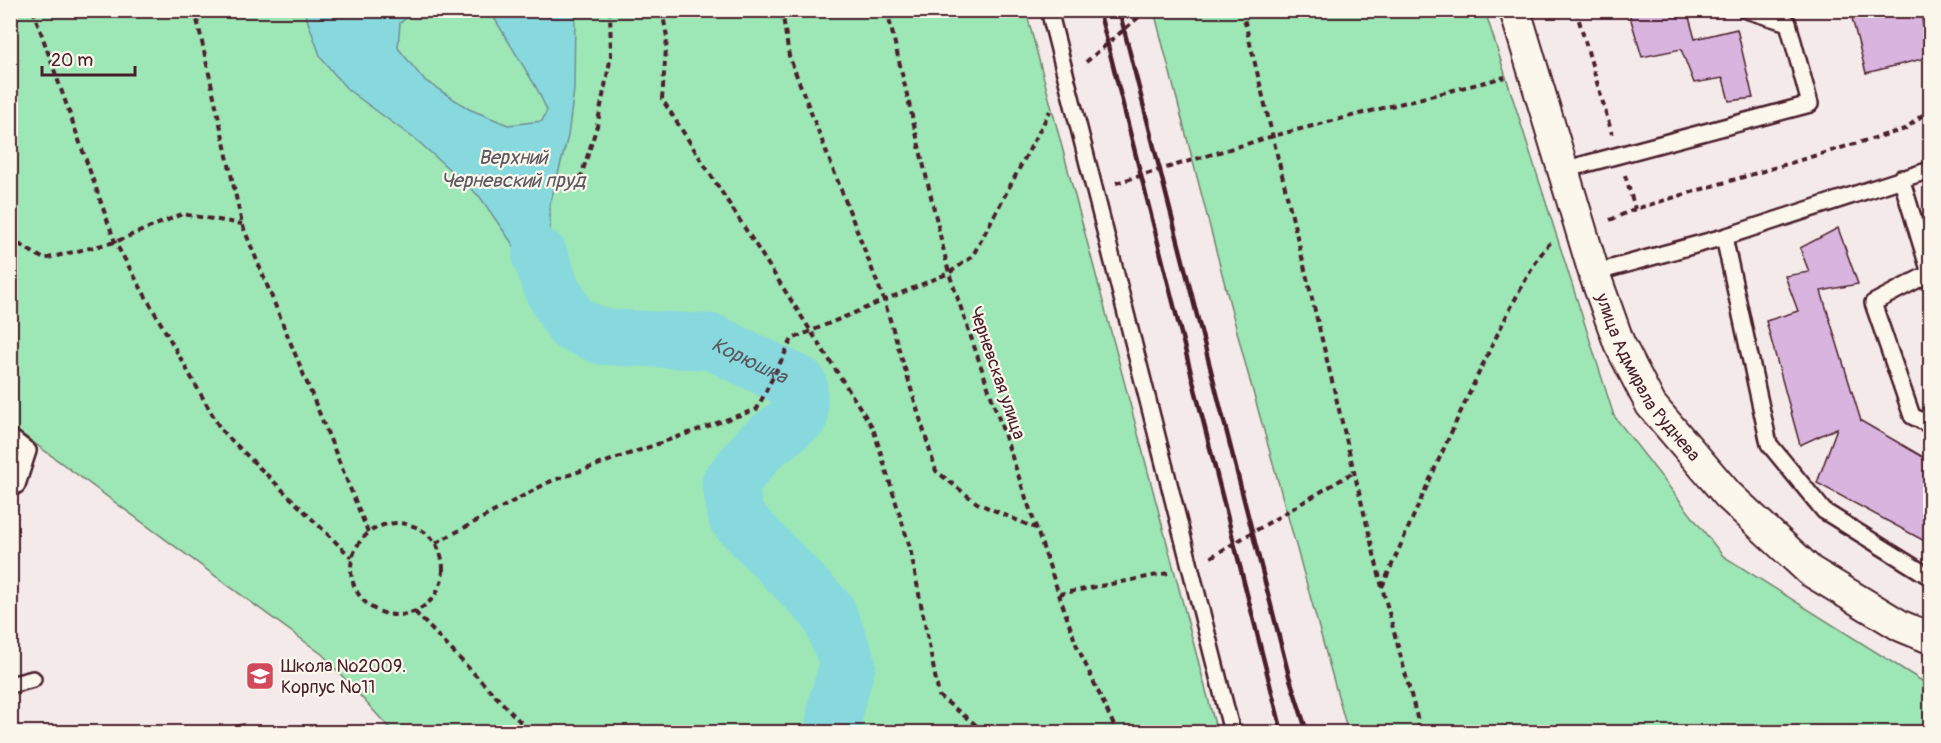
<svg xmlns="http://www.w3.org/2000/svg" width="1941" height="743" font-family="Pangolin,sans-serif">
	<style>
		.green { fill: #9de6b5; stroke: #748270; stroke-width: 1.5 }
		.water { fill: #87d9de; stroke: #6f8f96; stroke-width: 1.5 }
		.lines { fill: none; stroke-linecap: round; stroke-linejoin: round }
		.river { stroke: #87d9de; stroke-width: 56 }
		.building { fill: #d8b4de; stroke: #4a1f2b; stroke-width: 1.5 }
		.lane-casing { stroke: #4a1f2b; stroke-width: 20 }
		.street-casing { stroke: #4a1f2b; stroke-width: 34 }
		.path { stroke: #4a1f2b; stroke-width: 4; stroke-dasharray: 6 4.5; stroke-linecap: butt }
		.lane { stroke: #fbf7ec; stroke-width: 15 }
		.street { stroke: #fbf7ec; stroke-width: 30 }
		.rail { stroke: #4a1f2b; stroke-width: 4.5 }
		.labels { text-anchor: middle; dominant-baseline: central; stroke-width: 4.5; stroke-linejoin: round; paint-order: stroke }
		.street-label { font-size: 18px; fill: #4a1f2b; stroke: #fbf7ec }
		.poi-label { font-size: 18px; fill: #4a1f2b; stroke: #fbf7ec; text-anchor: start }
		.water-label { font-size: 20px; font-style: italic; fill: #5c5761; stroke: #fbf7ec }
	</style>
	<rect width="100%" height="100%" fill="#f4eae9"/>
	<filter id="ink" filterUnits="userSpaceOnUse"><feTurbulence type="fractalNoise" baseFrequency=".0167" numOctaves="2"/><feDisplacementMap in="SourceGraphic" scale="12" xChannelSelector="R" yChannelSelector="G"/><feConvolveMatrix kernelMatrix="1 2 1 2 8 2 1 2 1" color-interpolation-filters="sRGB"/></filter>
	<g filter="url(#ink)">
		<!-- green -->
		<g class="green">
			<polygon points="11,11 1026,11 1217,732 393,732 323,655 11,426"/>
			<polygon points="1154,11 1485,11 1614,416 1723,556 1930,686 1930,732 1348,732 1247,370"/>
		</g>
		<!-- water -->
		<polygon class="water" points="304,11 415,11 400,23 398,48 424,80 469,109 508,125 542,121 547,110 536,87 490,11 575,11 574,89 568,136 550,204 550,260 573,314 572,324 562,325 523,259 480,197 420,143 347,89 321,58"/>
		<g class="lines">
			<!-- river -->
			<path class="river" id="s1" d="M540,256L552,289L572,324L604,337L712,342L799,384L800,416L761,446L730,483L736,517L828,612L848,664L836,705L833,730L836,732"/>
		</g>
		<!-- building -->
		<g class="building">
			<polygon points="1628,10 1687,10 1695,39 1737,29 1753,98 1729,101 1723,78 1694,83 1681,49 1642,57"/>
			<polygon points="1850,10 1920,10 1930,57 1866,73"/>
			<polygon points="1838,228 1858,284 1821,291 1861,421 1930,461 1930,544 1817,483 1837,428 1800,445 1766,321 1798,311 1785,276 1809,272 1800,248"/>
			<polygon points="243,724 245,732 213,732"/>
		</g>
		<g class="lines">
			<!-- lane casing -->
			<g class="lane-casing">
				<g id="lane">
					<polyline points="1049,10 1232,732"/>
					<polyline points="1563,170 1810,104 1788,23 1746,10"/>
					<polyline points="1901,178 1930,273 1873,303 1912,416 1930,425"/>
					<polyline points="1724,237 1769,444 1824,511 1930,577"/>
					<polyline points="1594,273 1724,237 1930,170"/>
					<polyline points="10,437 28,451 17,485 10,489"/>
					<polyline points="10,685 33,679"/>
				</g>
			</g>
			<!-- street casing -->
			<g class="street-casing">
				<g id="street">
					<path id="s2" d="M1515,10L1594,273L1619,343L1651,405L1728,495L1810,571L1901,626L1930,638"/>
				</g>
			</g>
			<!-- path -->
			<g class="path">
				<polyline points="33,10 115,242 221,430 352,558"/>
				<polyline points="195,10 242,224 368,532"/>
				<polyline points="662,10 667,37 662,99 873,428 910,548 939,696 985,732"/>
				<polyline points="782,10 789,56 884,300 936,471 977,503 1035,528"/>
				<polyline points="887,10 949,273 1076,644 1117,732"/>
				<polyline points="1242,10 1382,587 1421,732"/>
				<polyline points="1576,10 1612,134"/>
				<polyline points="1086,62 1147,10"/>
				<polyline points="1625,175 1635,209"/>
				<polyline points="1116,183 1273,136 1505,77"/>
				<polyline points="577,189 597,126 611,56 610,10"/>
				<polyline points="1610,220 1635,209 1905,129 1930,109"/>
				<polyline points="10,239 44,259 115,242 182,214 242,224"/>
				<circle cx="397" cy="569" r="46"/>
				<polyline points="436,543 549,482 757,409 792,339 949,273 972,257 1050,111"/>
				<polyline points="1211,557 1354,472"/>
				<path d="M1382,587C1403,541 1527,253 1552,242"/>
				<polyline points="1059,594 1168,573"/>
				<polyline points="415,612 530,732"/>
			</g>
			<!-- lane -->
			<use href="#lane" class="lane"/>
			<!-- street -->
			<use href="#street" class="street"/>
			<!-- rail -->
			<g class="rail">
				<polyline points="1099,10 1282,732"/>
				<polyline points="1119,10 1289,676 1307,732"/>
			</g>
		</g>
	</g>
	<!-- icons -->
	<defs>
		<g id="school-square" transform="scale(1.5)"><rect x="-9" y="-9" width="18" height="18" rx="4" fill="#d1495b" stroke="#fbf7ec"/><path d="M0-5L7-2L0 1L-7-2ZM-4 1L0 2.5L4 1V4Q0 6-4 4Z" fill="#fff"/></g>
	</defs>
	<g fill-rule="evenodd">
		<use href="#school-square" x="260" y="676"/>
	</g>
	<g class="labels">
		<!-- street labels -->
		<g class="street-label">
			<text transform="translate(997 373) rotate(71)">Черневская улица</text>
			<text stroke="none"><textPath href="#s2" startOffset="393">улица Адмирала Руднева</textPath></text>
		</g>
		<!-- poi labels -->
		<g class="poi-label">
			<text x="281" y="666">Школа №2009.<tspan x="281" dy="21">Корпус №11</tspan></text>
		</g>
		<!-- water labels -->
		<g class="water-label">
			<text x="513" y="157">Верхний<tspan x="513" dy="23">Черневский пруд</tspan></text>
			<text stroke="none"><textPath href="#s1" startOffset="260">Корюшка</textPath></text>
		</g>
	</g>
	<!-- margin -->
	<rect width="1941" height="743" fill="none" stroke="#fbf7ec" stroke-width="36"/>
	<rect x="18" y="18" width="1905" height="707" fill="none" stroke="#4a1f2b" stroke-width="2" filter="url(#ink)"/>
	<!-- scale -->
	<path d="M42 66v9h93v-9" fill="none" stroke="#4a1f2b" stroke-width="3"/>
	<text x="51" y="66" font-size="18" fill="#4a1f2b" stroke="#fbf7ec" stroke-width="4.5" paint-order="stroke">20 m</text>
</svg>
